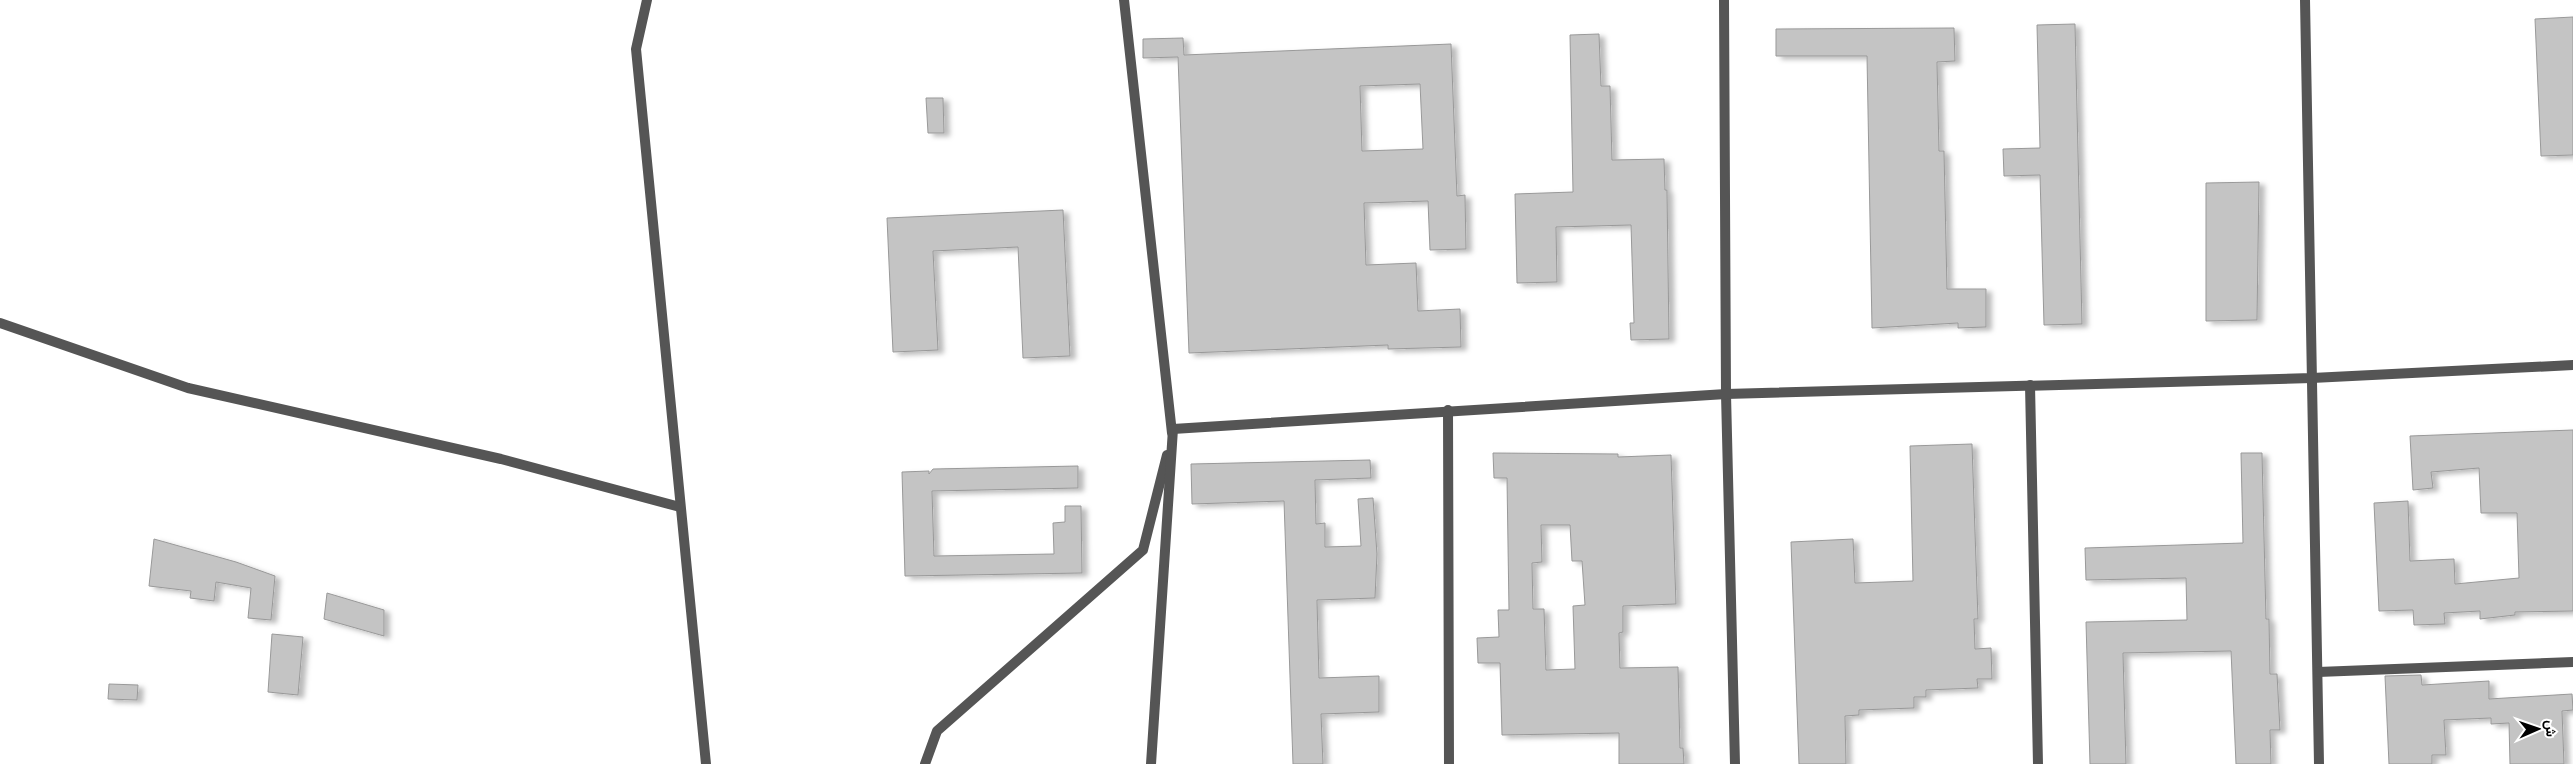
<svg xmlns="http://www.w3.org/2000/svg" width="2573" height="764" font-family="Mulish,Vazirmatn,sans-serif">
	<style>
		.building { fill: #c4c4c4; stroke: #999; fill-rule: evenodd; filter: url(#shadow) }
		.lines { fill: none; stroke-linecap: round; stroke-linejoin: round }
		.minor { stroke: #555; stroke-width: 10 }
	</style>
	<defs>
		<filter id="shadow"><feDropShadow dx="5.5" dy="3" stdDeviation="2.5" flood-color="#0004"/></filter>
	</defs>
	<rect width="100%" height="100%" fill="#fff"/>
	<!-- building -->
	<g class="building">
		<polygon points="2573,17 2573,155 2541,156 2535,19"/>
		<polygon points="2075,24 2082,324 2044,325 2040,175 2004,176 2003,149 2040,148 2037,25"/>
		<polygon points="1954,28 1955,61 1937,62 1939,151 1944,151 1947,289 1986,289 1986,327 1958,328 1958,323 1872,328 1867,56 1776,56 1776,29"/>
		<polygon points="1599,34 1601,86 1610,86 1612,160 1664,159 1665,190 1667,190 1669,339 1631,340 1630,323 1634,323 1631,225 1556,227 1557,282 1517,283 1515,194 1573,192 1570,35"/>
		<path d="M1183,38L1184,55L1451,44L1457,196L1465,195L1466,249L1430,250L1428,201L1364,203L1366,265L1416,263L1418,311L1460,309L1461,347L1388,349V345L1189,353L1178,57L1143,58V39ZM1420,84L1423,149L1362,151L1360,86Z"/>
		<polygon points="926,98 943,98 944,133 928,133"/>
		<polygon points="2259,182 2257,320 2206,321 2206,183"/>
		<polygon points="1063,210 1070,356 1023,358 1018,247 933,251 938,350 893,352 887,218"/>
		<polygon points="2573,430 2573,611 2515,612 2515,615 2480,619 2480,611 2444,613 2445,624 2414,625 2413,610 2379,611 2374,503 2408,501 2410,561 2454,559 2455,584 2519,578 2517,513 2481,513 2479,468 2431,472 2433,488 2413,490 2410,436"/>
		<polygon points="1972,444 1978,619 1974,619 1975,649 1991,648 1992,679 1977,679 1978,688 1926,690 1926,697 1914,697 1914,708 1859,710 1859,715 1845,716 1846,764 1799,764 1791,542 1853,539 1855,583 1913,581 1910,446"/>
		<path d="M1493,453L1618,454V457L1671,455L1676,604L1623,606V632L1619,633L1620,668L1678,667L1680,748H1683L1684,764H1619V733L1502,735L1500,663H1478L1477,638L1499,637L1498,610H1509L1507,478H1494ZM1541,525H1570L1572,561H1582L1585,605L1573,606L1575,669L1546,670L1544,609H1533L1532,563L1542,562Z"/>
		<polygon points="2241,453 2262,453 2266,619 2269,619 2270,674 2277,674 2280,730 2270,730 2271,764 2236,764 2231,651 2123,653 2126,764 2090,764 2086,622 2187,620 2186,578 2086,580 2085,548 2243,543"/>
		<polygon points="1370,460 1371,478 1315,480 1316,524 1325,523 1325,547 1361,546 1358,499 1373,498 1377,554 1375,598 1317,600 1319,678 1379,676 1379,712 1321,714 1323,764 1293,764 1284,501 1192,504 1191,464"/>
		<polygon points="1078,466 1078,488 932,491 934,556 1054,554 1053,523 1065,522 1065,506 1081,506 1082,573 905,576 902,472 929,471 929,474 933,469"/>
		<polygon points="154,539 236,562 275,576 271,620 248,618 251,588 216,582 214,601 190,598 191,591 149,586"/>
		<polygon points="327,593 384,610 384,636 324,619"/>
		<polygon points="272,634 303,637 298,695 268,692"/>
		<polygon points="2421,675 2422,685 2489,681 2489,699 2572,694 2573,710 2562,711 2564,764 2510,764 2509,723 2491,724 2491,718 2444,720 2446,755 2432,755 2432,764 2389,764 2385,676"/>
		<polygon points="109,684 138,685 137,700 108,699"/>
	</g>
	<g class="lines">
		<!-- minor -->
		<g class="minor">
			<polyline points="647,0 636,49 706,764"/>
			<polyline points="1124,0 1172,433"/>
			<polyline points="1724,0 1726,394 1735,764"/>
			<polyline points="2305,0 2319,764"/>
			<polyline points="0,323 188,388 501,459 680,507"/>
			<polyline points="2030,385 2038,764"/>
			<polyline points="1448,410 1449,764"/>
			<polyline points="2318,672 2573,662"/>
			<polyline points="925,764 937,731 1143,550 1167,455"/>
			<polyline points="1151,764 1173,429 1726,394 2312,378 2573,365"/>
		</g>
	</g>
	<!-- north arrow -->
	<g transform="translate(2538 729) rotate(88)" stroke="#ffffff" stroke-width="4" paint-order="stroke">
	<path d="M0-4L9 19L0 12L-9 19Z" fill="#000000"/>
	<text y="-8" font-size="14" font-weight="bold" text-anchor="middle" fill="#000000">ش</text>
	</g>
</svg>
